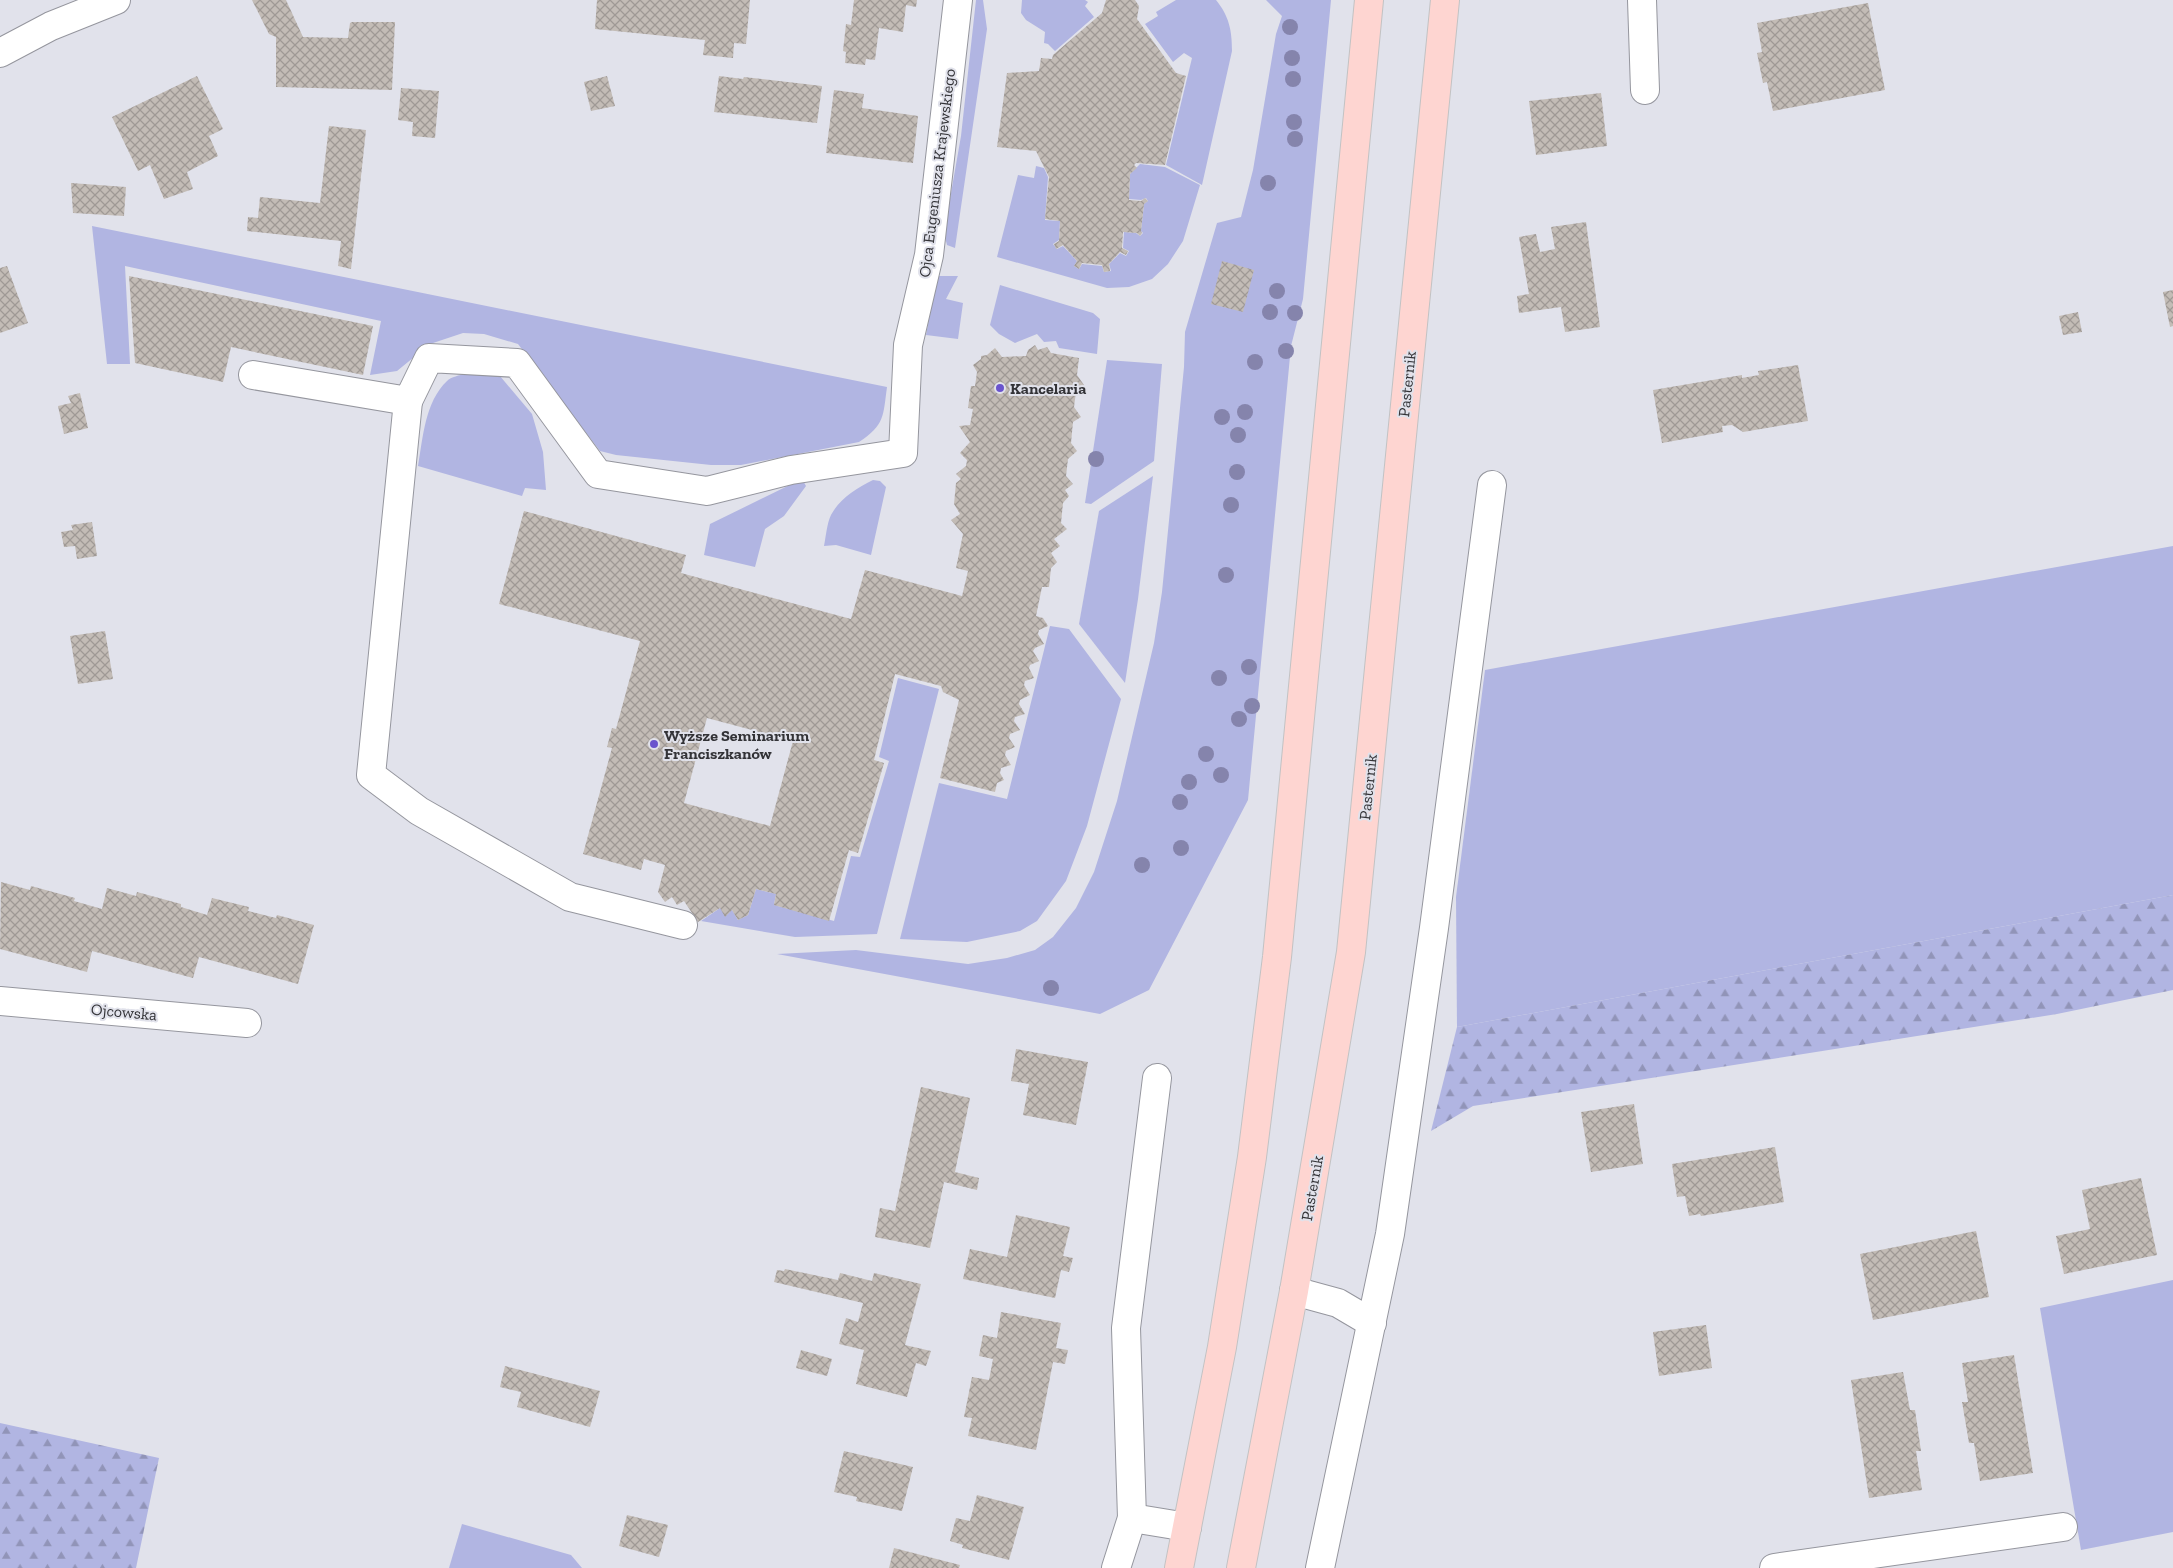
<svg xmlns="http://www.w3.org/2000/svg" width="2173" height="1568" font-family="'Zilla Slab',serif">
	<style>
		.green { fill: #b1b5e2 }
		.forest { fill: url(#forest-firs) }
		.building { fill: url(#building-cross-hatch); fill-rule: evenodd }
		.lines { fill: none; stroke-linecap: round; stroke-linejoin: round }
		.minor-casing { stroke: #95969e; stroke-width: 30 }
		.major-casing { stroke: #c2c2c3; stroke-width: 30 }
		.minor { stroke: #fff; stroke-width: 28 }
		.major { stroke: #fed5d1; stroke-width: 28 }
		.tree { fill: #8584ac }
		.poi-dot { fill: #6a54cd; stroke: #e1e2eb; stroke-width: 2 }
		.labels { text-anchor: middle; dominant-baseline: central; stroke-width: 4; stroke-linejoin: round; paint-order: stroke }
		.street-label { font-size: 16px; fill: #333337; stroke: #e1e2eb }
		.poi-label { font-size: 16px; font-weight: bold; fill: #333337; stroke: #e1e2eb; text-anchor: start }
	</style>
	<defs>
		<pattern id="forest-firs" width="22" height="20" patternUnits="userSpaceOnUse" patternTransform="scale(1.25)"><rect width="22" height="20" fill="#b1b5e2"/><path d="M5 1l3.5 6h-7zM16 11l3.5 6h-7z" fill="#9194b8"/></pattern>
		<pattern id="building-cross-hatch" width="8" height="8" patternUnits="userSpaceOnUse" patternTransform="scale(1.25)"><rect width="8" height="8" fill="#c3bcb6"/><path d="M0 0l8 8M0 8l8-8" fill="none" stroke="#9f9995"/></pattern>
	</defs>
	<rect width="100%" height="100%" fill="#e1e2eb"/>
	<!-- green -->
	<g class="green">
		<polygon points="976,0 983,0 987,29 955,248 947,245 944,233 961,136"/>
		<polygon points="1022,0 1085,0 1088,2 1085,6 1094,17 1055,51 1048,44 1044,43 1045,32 1026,20 1021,13"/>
		<path d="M1176,0H1216C1229,16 1232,30 1232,51L1202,185L1166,165L1192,58L1184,53L1173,62L1145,24L1158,16L1156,12Z"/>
		<polygon points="1266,0 1331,0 1303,299 1291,346 1248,800 1149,990 1100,1014 777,954 856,950 968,964 1007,958 1035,950 1053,937 1076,908 1094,872 1117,801 1154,643 1162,592 1184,367 1185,332 1217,223 1241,217 1253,170 1276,34 1282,16"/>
		<polygon points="1140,164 1165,167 1200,185 1183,241 1168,264 1152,279 1129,287 1107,288 997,257 1018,175 1034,178 1036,166 1044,168 1048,177 1045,220 1060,221 1059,240 1053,244 1057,249 1063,246 1077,261 1074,266 1079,269 1082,264 1102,266 1104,272 1111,271 1109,264 1120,253 1126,256 1129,251 1123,248 1124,232 1136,233 1140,236 1143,233 1141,231 1144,204 1148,201 1146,198 1141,200 1129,199 1130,174"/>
		<path d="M92,226L887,387C883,416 885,425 859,442L741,465H711L616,455L600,451L518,344L484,334L463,333L430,344L397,371L370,375L381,321L125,266L130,364H107Z"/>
		<polygon points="939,276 958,276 946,299 963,303 958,339 926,335 935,286"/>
		<polygon points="1000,285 1093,313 1100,319 1097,354 1059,348 1056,341 1044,342 1037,334 1015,343 999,334 990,325"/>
		<polygon points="1107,360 1162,364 1154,461 1091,504 1085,503"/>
		<path d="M465,374L500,376L532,414L543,452L546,490L525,488L522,496L418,466C423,437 425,402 447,381C451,377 460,375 465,374Z"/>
		<polygon points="1153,476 1138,599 1125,683 1079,624 1099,511"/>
		<polygon points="802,479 806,486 784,516 765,529 755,567 704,555 710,524"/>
		<path d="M873,480L880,481L886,487L871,555L836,545L824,546C826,536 827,523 831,515C840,498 857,488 873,480Z"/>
		<polygon points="2173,546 2173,895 1457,1027 1456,897 1485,670"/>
		<polygon points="1050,626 1069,629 1121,699 1087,826 1066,881 1037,921 1020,931 967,942 900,939 939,783 1007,799"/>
		<polygon points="898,678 939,689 877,934 795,937 701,921 720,908 732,910 738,920 748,915 756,889 776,894 774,905 834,921 851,856 860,857 889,761 879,757"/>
		<polygon points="2173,1280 2173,1532 2081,1550 2040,1308"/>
		<polygon points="462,1524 571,1555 582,1568 449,1568"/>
	</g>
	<!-- forest -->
	<g class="forest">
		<polygon points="2173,895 2173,990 2057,1014 1473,1106 1431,1131 1457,1027"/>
		<polygon points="0,1423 159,1458 136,1568 0,1568"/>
	</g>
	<!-- building -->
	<g class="building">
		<polygon points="252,0 286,0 303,37 348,38 350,23 352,22 395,22 392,90 276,87 276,37 269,34"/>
		<polygon points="597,0 750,0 746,44 734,43 733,58 703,55 705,40 595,29"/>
		<polygon points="854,0 917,0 916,7 906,5 903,32 879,28 875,60 866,59 865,65 845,63 846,52 843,51 846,24 851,25"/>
		<polygon points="1106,0 1135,0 1139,6 1137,19 1176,73 1186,76 1165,165 1136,163 1134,165 1137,168 1130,174 1129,200 1141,201 1145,198 1148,201 1144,204 1141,231 1142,233 1140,236 1137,233 1123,232 1122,248 1128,251 1126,255 1120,252 1109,264 1110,271 1104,272 1102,265 1082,263 1079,269 1074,266 1077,261 1063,245 1056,249 1054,244 1059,241 1060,221 1045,219 1049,177 1036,151 997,147 1007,73 1039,71 1041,58 1052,59 1053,55 1102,13"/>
		<polygon points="1868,3 1885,90 1773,111 1767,82 1763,83 1757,53 1762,52 1757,23"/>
		<polygon points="197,76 223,129 209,136 218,156 187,172 193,189 164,199 150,165 138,171 112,117"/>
		<polygon points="607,76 615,106 591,111 584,82"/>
		<polygon points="719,76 743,79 744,77 822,86 817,123 714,112"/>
		<polygon points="401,88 439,91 435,138 412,136 413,122 398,120"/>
		<polygon points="834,90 864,94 862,108 918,116 913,163 826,153"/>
		<polygon points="1601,93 1607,146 1536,155 1529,101"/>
		<polygon points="329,126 366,130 351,269 338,266 341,241 247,231 248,217 258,218 260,197 320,203"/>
		<polygon points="71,183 126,187 124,216 73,213"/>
		<polygon points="1586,222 1600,327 1565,332 1561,307 1519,313 1517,296 1529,294 1519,237 1536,234 1540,252 1555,249 1551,227"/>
		<polygon points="1222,261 1254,270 1243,312 1211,304"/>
		<polygon points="7,266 28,323 0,333 0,268"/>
		<polygon points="129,276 373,326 363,375 231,347 223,382 135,363"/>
		<polygon points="2173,290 2173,326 2170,327 2163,292"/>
		<polygon points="2078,312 2082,332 2063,335 2059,316"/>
		<path d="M1035,345L1038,350L1047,347L1051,353L1079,358L1077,375L1084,385L1076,392L1074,407L1081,417L1073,422L1071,443L1077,451L1068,459L1066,476L1073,484L1065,490L1069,496L1063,503L1061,523L1067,529L1054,539L1060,546L1051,553L1057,562L1051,568L1049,587H1042L1036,616L1043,618L1048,626L1039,630L1038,634L1044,644L1035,648L1033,651L1039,661L1030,665L1029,668L1034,678L1025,681L1024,685L1030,695L1020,700L1019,704L1025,714L1015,717L1014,721L1020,730L1010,734L1009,738L1015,747L1006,751L1005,755L1011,765L1001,768L1000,773L1004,780L997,783L995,792L940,778L959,700L943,692L941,686L895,674L874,760L884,763L858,853L849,850L829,921L774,905L776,894L756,889L748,915L738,920L732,910L725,917L720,908L698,922L684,901L677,905L672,897L665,902L658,892L665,865L644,859L641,870L583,854L612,748L607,747L612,728L616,729L640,641L499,604L524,511L686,555L681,573L851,619L865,570L962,596L968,571L956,568L963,534L951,520L960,514L954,504L956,483L961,479L956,474L966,466L967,460L960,453L970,442L959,426L970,425L973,409L968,408L971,386H975L977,372L973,365L981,359V356L987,355L995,348L1002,357L1026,356L1028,350ZM707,718L793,741L770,826L684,803Z"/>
		<polygon points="1798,365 1808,421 1743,432 1732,425 1722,426 1723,432 1662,443 1653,390 1742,375 1742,378 1759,375 1758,371"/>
		<polygon points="80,393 88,428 64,434 58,406 71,403 68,396"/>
		<polygon points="92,522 97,556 77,559 75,546 64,547 61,532 73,530 71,525"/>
		<polygon points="105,631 113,679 78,684 70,636"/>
		<polygon points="1,882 30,890 31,886 75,898 74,901 102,909 107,888 136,896 137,892 181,904 181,907 207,915 212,898 249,907 248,911 276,918 277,915 314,925 298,984 199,957 193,978 92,951 87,972 0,949"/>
		<polygon points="1016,1049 1088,1062 1076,1125 1023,1115 1029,1084 1011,1081"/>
		<polygon points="921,1087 970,1098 955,1172 979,1178 977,1190 944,1182 930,1248 875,1237 880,1208 895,1211"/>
		<polygon points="1634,1104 1643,1164 1591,1172 1581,1112"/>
		<polygon points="1775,1147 1784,1202 1701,1216 1700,1214 1689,1216 1685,1196 1677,1197 1672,1164"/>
		<polygon points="2141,1178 2157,1255 2064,1274 2056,1236 2090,1229 2082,1190"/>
		<polygon points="1016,1215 1070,1227 1063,1256 1073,1258 1069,1272 1061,1270 1055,1298 963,1279 970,1249 1007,1257"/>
		<polygon points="1976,1231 1989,1297 1873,1320 1860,1254"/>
		<polygon points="785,1269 838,1280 840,1273 872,1281 874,1273 921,1284 905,1345 931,1351 926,1366 916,1363 907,1397 856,1384 864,1350 839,1344 846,1318 858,1322 863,1303 774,1282 777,1270 784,1271"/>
		<polygon points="1001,1312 1061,1323 1056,1348 1068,1350 1065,1364 1053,1362 1036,1450 968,1436 972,1418 964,1417 972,1377 989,1380 993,1359 979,1356 983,1335 997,1338"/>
		<polygon points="1706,1325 1712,1368 1659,1376 1653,1332"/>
		<polygon points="801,1350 832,1359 827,1376 796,1368"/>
		<polygon points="2014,1355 2033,1473 1980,1481 1974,1443 1969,1443 1962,1402 1968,1402 1962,1363"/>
		<polygon points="505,1366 600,1391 590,1427 517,1407 521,1392 500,1387"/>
		<polygon points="1903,1372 1910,1410 1915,1410 1921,1451 1916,1451 1922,1490 1869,1498 1851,1380"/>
		<polygon points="844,1451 913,1467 902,1511 856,1501 857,1497 834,1492"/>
		<polygon points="977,1495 1024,1507 1009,1560 962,1548 963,1545 950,1541 956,1518 970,1521"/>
		<polygon points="627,1515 668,1525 659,1557 619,1546"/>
		<polygon points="894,1548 960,1565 959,1568 889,1568"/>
	</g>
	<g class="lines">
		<!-- minor casing -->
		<g class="minor-casing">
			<g id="minor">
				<polyline points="1642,0 1645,90"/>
				<polyline points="0,53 51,26 116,0"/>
				<polyline points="253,375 408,401 429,358 517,363 598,474 707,491 791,470 903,453 908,345 929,255 958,0"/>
				<polyline points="408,401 371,775 419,811 570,897 683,925"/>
				<polyline points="0,1001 247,1023"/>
				<polyline points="1294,1291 1338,1303 1372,1323"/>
				<polyline points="1132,1518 1126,1328 1157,1078"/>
				<polyline points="1116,1568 1132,1518 1187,1527"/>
				<polyline points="1320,1568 1390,1234 1434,928 1492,485"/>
				<polyline points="1774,1568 2063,1527"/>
			</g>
		</g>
		<!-- major casing -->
		<g class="major-casing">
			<g id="major">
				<polyline points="1179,1568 1222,1347 1252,1157 1277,957 1369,0"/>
				<polyline points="1241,1568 1294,1291 1351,952 1445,0"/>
			</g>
		</g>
		<!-- minor -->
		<use href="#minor" class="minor"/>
		<!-- major -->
		<use href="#major" class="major"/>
	</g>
	<!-- trees -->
	<g class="tree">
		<circle cx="1290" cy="27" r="8"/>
		<circle cx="1292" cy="58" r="8"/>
		<circle cx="1293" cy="79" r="8"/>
		<circle cx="1294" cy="122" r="8"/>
		<circle cx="1295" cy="139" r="8"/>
		<circle cx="1268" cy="183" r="8"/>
		<circle cx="1277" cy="291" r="8"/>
		<circle cx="1270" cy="312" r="8"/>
		<circle cx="1295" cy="313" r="8"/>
		<circle cx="1286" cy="351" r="8"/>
		<circle cx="1255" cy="362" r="8"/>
		<circle cx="1245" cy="412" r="8"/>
		<circle cx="1222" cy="417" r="8"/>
		<circle cx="1238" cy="435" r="8"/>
		<circle cx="1096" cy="459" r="8"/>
		<circle cx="1237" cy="472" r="8"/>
		<circle cx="1231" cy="505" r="8"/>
		<circle cx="1226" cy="575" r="8"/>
		<circle cx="1249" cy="667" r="8"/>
		<circle cx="1219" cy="678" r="8"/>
		<circle cx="1252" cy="706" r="8"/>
		<circle cx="1239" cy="719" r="8"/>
		<circle cx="1206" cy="754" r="8"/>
		<circle cx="1221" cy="775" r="8"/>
		<circle cx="1189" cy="782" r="8"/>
		<circle cx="1180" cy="802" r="8"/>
		<circle cx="1181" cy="848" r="8"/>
		<circle cx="1142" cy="865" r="8"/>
		<circle cx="1051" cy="988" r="8"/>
	</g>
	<!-- markers -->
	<g class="poi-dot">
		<circle cx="1000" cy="388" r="5"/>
		<circle cx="654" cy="744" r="5"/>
	</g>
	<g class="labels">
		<!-- street labels -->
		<g class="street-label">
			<text transform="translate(937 173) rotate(-83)">Ojca Eugeniusza Krajewskiego</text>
			<text transform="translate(1407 384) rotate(-84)">Pasternik</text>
			<text transform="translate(1368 787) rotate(-84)">Pasternik</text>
			<text transform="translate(124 1012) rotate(5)">Ojcowska</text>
			<text transform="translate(1312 1188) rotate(-80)">Pasternik</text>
		</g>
		<!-- poi labels -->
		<g class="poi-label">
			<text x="1010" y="388">Kancelaria</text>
			<text x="664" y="735">Wyższe Seminarium<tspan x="664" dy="18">Franciszkanów</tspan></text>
		</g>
	</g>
</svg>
